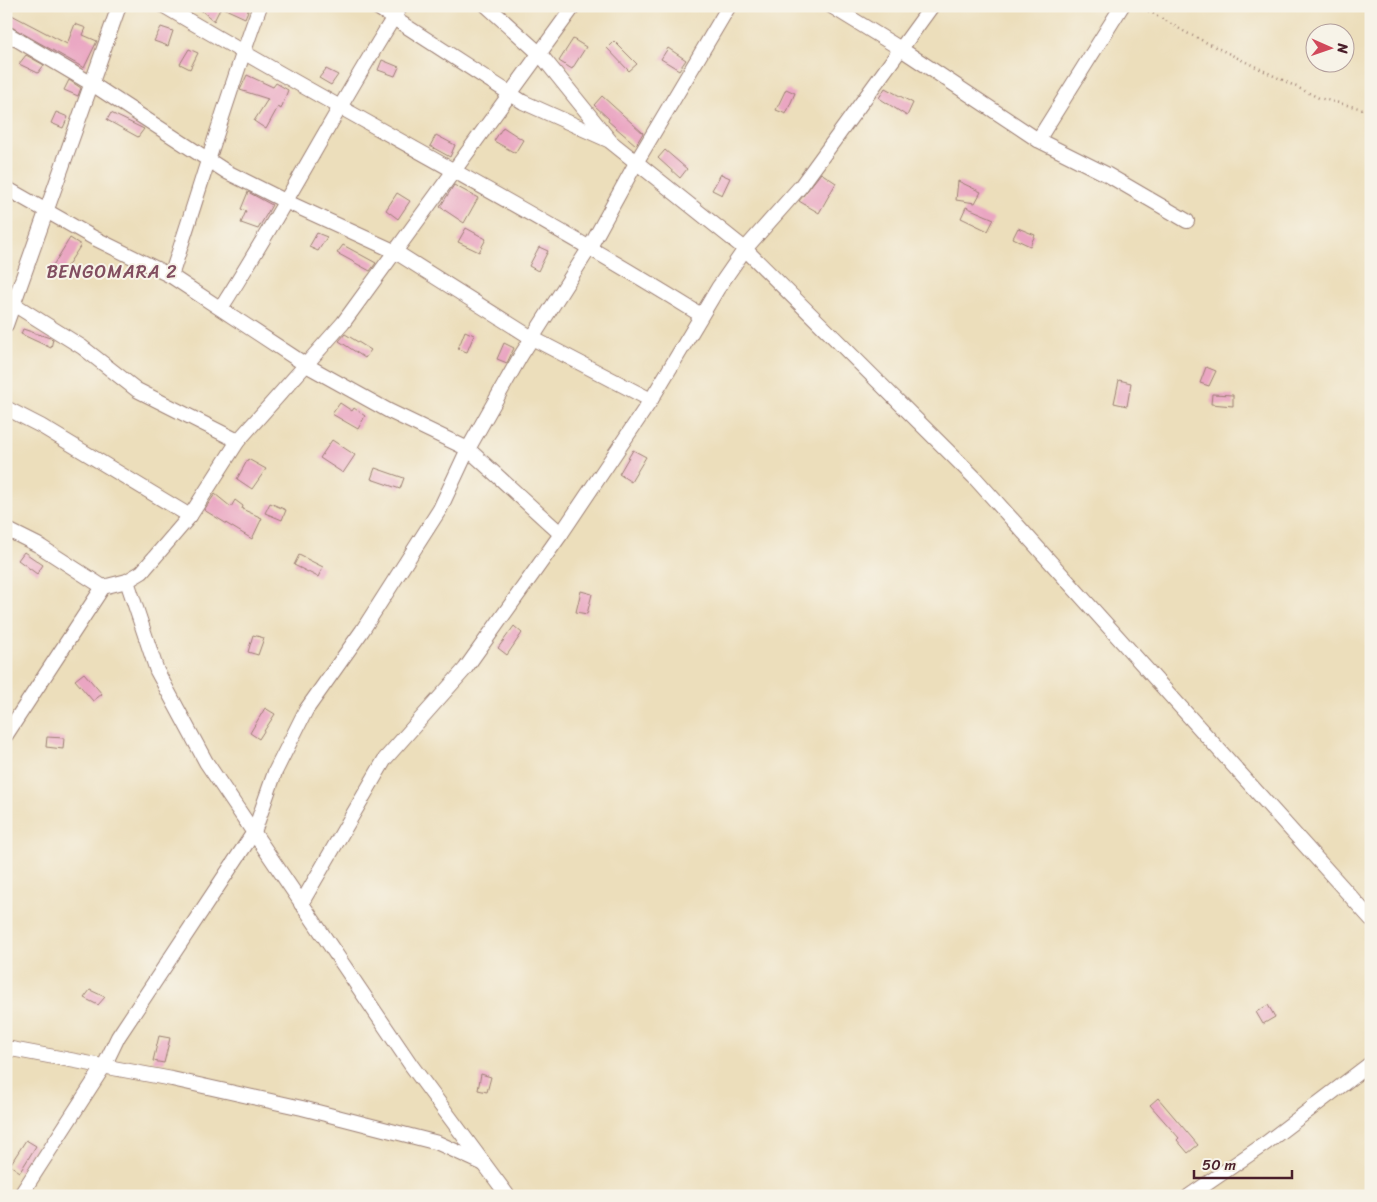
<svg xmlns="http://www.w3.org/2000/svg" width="1377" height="1202" font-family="Sriracha,sans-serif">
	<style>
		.building { fill: #eaa6c2 }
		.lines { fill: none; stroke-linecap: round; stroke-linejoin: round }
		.minor-casing { stroke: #9b7e73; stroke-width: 16 }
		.path { stroke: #9b7e73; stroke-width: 2.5; stroke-dasharray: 1 4; stroke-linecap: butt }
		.minor { stroke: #fff; stroke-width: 14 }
		.labels { text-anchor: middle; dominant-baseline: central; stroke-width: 4; stroke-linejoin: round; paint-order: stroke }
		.quarter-label { font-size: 18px; letter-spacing: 1px; fill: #824e60; stroke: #f7f3e8 }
	</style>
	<rect width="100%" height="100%" fill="#f7f3e8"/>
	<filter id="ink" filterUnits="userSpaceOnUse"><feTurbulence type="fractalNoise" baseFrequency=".02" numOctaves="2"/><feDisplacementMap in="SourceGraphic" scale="10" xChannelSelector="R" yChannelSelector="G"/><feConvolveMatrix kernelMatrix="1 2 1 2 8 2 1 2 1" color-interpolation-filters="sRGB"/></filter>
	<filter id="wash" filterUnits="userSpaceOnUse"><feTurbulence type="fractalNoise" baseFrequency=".0096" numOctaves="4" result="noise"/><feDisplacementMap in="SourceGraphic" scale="20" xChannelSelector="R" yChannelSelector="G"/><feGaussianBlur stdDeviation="1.12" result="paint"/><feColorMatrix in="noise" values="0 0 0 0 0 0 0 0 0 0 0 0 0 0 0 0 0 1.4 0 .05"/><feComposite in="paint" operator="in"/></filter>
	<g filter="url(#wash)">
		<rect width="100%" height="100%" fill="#ecdebb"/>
		<g id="blocks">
			<!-- building -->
			<g class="building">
				<polygon points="196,6 250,6 245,18 221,7 214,21"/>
				<polygon points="6,12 67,44 75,24 86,28 83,35 97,41 84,68 6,24"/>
				<polygon points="161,27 173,31 168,46 154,41"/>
				<polygon points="573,39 586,47 572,69 559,61"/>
				<polygon points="614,41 637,64 629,71 607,48"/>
				<polygon points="668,48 686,60 679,70 661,59"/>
				<polygon points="189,49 198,53 190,69 180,64"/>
				<polygon points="26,55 44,65 38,73 19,64"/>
				<polygon points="382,60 399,67 395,76 378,70"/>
				<polygon points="326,69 338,75 331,85 319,78"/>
				<polygon points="247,75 273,87 276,83 288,90 281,109 278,107 266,129 254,121 268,99 240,90"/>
				<polygon points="69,80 81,88 78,96 64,90"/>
				<polygon points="885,88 913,103 907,116 879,98"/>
				<polygon points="786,89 795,93 786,114 776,110"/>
				<polygon points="602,96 643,133 636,145 608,121 609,119 594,105"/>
				<polygon points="56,112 68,117 63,128 51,123"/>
				<polygon points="111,113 144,129 138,137 107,120"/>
				<polygon points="503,127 523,140 515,153 494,141"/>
				<polygon points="436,135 455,145 450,157 430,146"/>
				<polygon points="665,150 687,169 680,178 658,158"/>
				<polygon points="821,173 836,183 819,213 799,201"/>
				<polygon points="721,174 730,178 722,195 712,190"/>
				<polygon points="958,181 981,192 975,203 956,200"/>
				<polygon points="454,185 478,198 464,223 440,207"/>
				<polygon points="248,192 272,205 258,229 241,223 246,211 241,209"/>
				<polygon points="397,193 410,201 398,219 386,210"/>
				<polygon points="966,207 994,219 988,231 961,218"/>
				<polygon points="466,228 486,239 479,252 458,242"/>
				<polygon points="1018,228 1035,235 1030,246 1013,238"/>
				<polygon points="317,233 327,237 318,251 309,247"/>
				<polygon points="70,238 81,245 62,274 52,267"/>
				<polygon points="343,245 376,263 370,271 337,253"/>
				<polygon points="539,247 548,251 538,271 529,266"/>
				<polygon points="23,329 53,339 51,348 21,334"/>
				<polygon points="465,331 474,335 467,352 458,349"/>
				<polygon points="345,334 371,350 365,358 339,341"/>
				<polygon points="504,343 514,348 507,363 497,359"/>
				<polygon points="1206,367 1216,371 1209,386 1200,383"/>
				<polygon points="1119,380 1131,383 1127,406 1114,403"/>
				<polygon points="1212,394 1233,395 1233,406 1211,404"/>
				<polygon points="340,403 352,411 354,408 365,416 358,429 332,414"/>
				<polygon points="332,440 355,455 343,473 320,458"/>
				<polygon points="633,450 646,457 631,482 619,474"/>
				<polygon points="248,459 266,469 252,489 237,479"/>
				<polygon points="375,468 404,478 400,489 371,479"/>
				<polygon points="215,494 231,507 235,500 243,506 242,509 262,518 252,539 204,510"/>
				<polygon points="270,503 286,510 282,520 265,513"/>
				<polygon points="24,552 43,565 37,574 18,560"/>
				<polygon points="299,555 323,567 318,577 294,565"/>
				<polygon points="581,591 592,594 587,614 576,612"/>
				<polygon points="514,626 522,633 507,655 498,648"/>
				<polygon points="253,635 264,638 258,655 248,652"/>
				<polygon points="84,673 102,694 93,701 75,680"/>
				<polygon points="265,708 275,714 259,739 250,733"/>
				<polygon points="47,737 64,738 63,749 46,747"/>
				<polygon points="90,990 105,997 98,1005 84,998"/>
				<polygon points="1268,1005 1275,1017 1263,1024 1256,1012"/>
				<polygon points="159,1036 170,1038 164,1063 153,1061"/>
				<polygon points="481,1074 491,1077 487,1092 478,1090"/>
				<polygon points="1158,1098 1198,1145 1188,1153 1177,1140 1179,1138 1150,1105"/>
				<polygon points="26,1140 36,1146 20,1172 10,1165"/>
			</g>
		</g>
	</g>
	<g filter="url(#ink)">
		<use href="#blocks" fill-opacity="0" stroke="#9b7e73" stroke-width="1"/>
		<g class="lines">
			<!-- minor casing -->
			<g class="minor-casing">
				<g id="minor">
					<path d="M164,6C342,112 526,206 701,315"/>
					<polyline points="375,6 523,102 608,140"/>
					<polyline points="487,6 540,54 611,142 745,249 974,477 1371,919"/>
					<polyline points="831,6 901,49 1038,140 1108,175 1187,221"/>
					<polyline points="6,33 92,84 227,172 285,201 394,251 532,338 651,400"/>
					<polyline points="1038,140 1122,6"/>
					<polyline points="6,188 94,238 171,276 306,365 389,411 468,449 561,534"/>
					<path d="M171,276C201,186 227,95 260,6"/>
					<polyline points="7,300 82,347 137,390 238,441"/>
					<path d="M221,308C284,210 338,105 401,6"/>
					<polyline points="6,325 119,6"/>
					<polyline points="6,408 41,426 190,516"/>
					<polyline points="6,529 38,545 103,587"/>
					<polyline points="127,581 157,671 206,762 411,1065 508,1196"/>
					<polyline points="6,735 103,587 127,581 142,572 190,516 238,441 343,323 574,6"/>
					<polyline points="301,904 385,759 465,669 561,534 651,400 718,288 745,249 801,186 932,6"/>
					<polyline points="6,1048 172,1079 302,1108 438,1143 484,1164"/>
					<polyline points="20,1196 104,1066 118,1037 254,832 275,772 306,710 362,631 440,509 468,449 520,357 590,247 637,161 729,6"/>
					<polyline points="1189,1196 1266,1143 1371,1063"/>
				</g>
			</g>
			<!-- path -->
			<polyline class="path" points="1140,6 1185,32 1319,98 1371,111"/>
			<!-- minor -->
			<use href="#minor" class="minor"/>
		</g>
	</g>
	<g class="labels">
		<!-- quarter labels -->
		<g class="quarter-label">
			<text x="112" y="272">BENGOMARA 2</text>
		</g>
	</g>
	<!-- margin -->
	<rect width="1377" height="1202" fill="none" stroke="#f7f3e8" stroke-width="25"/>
	<!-- north arrow -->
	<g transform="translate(1330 48) rotate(92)"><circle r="24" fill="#f7f3e8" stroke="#b29e9c"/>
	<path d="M0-4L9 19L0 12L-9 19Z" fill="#d1495b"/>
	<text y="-8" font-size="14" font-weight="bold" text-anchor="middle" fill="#4a1f2b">N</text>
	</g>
	<!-- scale -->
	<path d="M1194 1170v8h98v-8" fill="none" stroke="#4a1f2b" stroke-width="2.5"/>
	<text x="1202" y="1170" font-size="15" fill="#4a1f2b" stroke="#f7f3e8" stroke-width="4" paint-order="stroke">50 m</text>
</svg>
